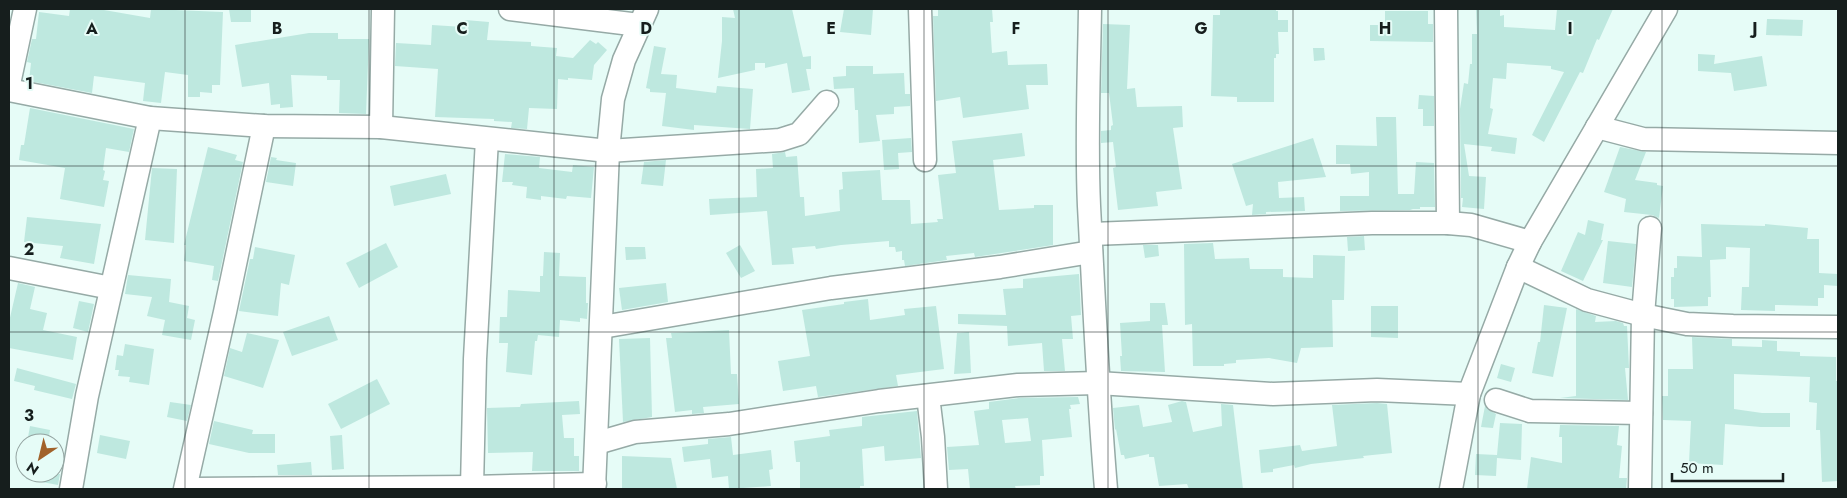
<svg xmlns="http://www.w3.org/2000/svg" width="1847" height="498" font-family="Jost,sans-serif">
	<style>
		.building { fill: #bee8df; fill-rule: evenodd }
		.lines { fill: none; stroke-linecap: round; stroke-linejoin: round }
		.minor-casing { stroke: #96aaa6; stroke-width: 25 }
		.minor { stroke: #fff; stroke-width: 22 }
		.grid { fill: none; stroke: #161e1d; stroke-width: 1; stroke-opacity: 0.55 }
		.grid-label { font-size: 16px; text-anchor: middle; font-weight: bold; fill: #161e1d; stroke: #e6fcf7; stroke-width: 4; stroke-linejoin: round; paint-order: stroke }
	</style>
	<rect width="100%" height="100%" fill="#e6fcf7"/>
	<!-- building -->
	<g class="building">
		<polygon points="70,9 104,9 104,10 150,18 151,9 223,12 220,85 212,85 212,93 200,92 200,97 188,97 188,75 165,72 161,103 143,101 145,83 94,76 92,93 29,81 31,63 27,62 32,39 36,39 39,12 69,16"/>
		<polygon points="229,9 251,9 251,22 231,22"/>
		<polygon points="733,9 792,9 803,57 811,56 811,69 806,69 810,90 792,93 787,63 765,68 765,63 755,63 755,70 718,78 722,41 722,17 735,18"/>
		<polygon points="844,9 873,9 871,35 840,32"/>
		<polygon points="938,9 992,9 993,22 990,22 992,53 1007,51 1008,65 1047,64 1048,85 1026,85 1029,109 963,118 960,97 936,101 933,16 938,16"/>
		<polygon points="1220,9 1276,9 1276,11 1278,11 1278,20 1288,20 1288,32 1278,32 1279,54 1276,54 1276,58 1274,58 1274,102 1237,102 1237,97 1211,96 1213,15 1220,15"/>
		<polygon points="1476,9 1500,9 1500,16 1504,15 1504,27 1555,30 1557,9 1613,9 1599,40 1597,39 1583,73 1580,72 1544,142 1532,135 1564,72 1551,69 1551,66 1507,63 1506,79 1493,78 1490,108 1493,109 1488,134 1517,138 1515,154 1491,151 1492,147 1464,144 1469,176 1486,177 1484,209 1462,207 1463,198 1461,198 1460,109 1464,83 1468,84 1470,64 1472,64 1472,34 1477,34"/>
		<polygon points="1385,11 1428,11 1428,24 1433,24 1433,42 1370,41 1370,25 1385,25"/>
		<polygon points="1767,19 1803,20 1802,36 1766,35"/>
		<polygon points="465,20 489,22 487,40 531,42 531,46 557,48 556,56 573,58 590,40 596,44 598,42 607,50 594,65 592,80 568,78 568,80 558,79 557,109 529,108 527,129 511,128 512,122 494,121 494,119 435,117 438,69 395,66 396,43 431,45 432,25 464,27"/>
		<polygon points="1103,24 1130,25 1127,89 1135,88 1137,107 1182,106 1183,127 1173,128 1182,189 1156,192 1158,206 1118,210 1113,168 1116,167 1113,142 1101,143 1101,131 1111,130 1111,126 1113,125 1109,93 1101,93"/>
		<polygon points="309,33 338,33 338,39 369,39 366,114 339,113 340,80 327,80 327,76 291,75 293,107 280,108 280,104 271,105 269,83 242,87 235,45"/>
		<polygon points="654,46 666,48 661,74 677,75 676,88 716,93 717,86 753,89 750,129 694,125 694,130 662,126 666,93 650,92 650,89 646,88"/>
		<polygon points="1313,48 1324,48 1325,60 1314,61"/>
		<polygon points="1698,54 1715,55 1714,64 1762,56 1767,86 1734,91 1731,73 1698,71"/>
		<polygon points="846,66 873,66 873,74 904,73 905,94 910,94 910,106 894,107 894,114 876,115 880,141 859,143 858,110 855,110 854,88 834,89 833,77 846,76"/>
		<polygon points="1419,95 1434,96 1434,126 1423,126 1423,109 1418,109"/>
		<polygon points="30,108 134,129 129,152 106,148 103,170 105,171 103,180 109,181 104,207 60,199 65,168 19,160 21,145 24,145"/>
		<polygon points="1376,117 1396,117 1398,194 1414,194 1416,162 1434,163 1435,207 1420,207 1420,209 1410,209 1413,210 1340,211 1340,196 1369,196 1369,172 1351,174 1350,164 1336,164 1336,145 1377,146"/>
		<polygon points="1022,133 1025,156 993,160 999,210 1034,208 1034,205 1053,205 1053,245 975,257 974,253 946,256 947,260 905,266 904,260 902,260 902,251 896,252 895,247 889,247 889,241 841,245 816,249 815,246 792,248 794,264 772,265 767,211 710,215 709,199 757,197 756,169 773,168 772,154 785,152 786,157 797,156 800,197 804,197 805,216 840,211 839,190 843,189 842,172 880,170 882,200 910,200 911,224 938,222 937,219 943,219 938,175 956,173 952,141"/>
		<polygon points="911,138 912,152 898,153 899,169 884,170 882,140"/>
		<polygon points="1313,138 1326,177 1278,182 1279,198 1304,197 1305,211 1266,212 1266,214 1252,215 1253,204 1246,206 1232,164"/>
		<polygon points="208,147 237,155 235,160 243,162 218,281 212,280 214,266 184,261 186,245 184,245"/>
		<polygon points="1620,147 1646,152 1635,180 1657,183 1657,185 1663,186 1659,218 1652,215 1624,212 1626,199 1604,192"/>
		<polygon points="505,154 540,157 539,168 572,172 573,165 594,167 591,198 567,196 566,199 541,196 541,200 526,198 527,187 512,185 513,182 502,182"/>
		<polygon points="271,157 277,158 276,160 296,163 293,186 266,182"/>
		<polygon points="666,160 663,186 641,184 644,162"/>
		<polygon points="152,168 177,169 174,243 145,240"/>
		<polygon points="446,174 451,194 394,206 390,186"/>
		<polygon points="27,217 101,224 94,264 60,258 63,246 24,242"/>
		<polygon points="1588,220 1604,224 1601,240 1603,240 1583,281 1561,271 1578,232 1585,235"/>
		<polygon points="1701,224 1765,226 1765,224 1808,228 1807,239 1819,239 1819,273 1838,274 1838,286 1824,285 1824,298 1818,298 1818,306 1775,305 1775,311 1741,310 1742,287 1749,287 1750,248 1726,247 1726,259 1710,260 1711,297 1708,297 1708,306 1674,307 1674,299 1671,299 1671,277 1674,277 1674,268 1677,268 1677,256 1702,257"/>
		<polygon points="1364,236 1365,250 1348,251 1347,237"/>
		<polygon points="1608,241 1636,244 1632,287 1603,283"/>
		<polygon points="386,243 398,267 359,288 346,263"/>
		<polygon points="1213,243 1215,259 1249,258 1250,269 1283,269 1283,277 1313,278 1313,255 1345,256 1344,300 1332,300 1333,347 1301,348 1297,363 1269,358 1236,360 1236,363 1224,364 1224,366 1193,366 1192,324 1185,325 1184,244"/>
		<polygon points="740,245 755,271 741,278 726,253"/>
		<polygon points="1143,245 1158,245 1159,256 1145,258"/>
		<polygon points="255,247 295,255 289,285 281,283 278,316 239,311 250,259 253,259"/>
		<polygon points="625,247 645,247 646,259 626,260"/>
		<polygon points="544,252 560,253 559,276 586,277 586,303 588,303 587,319 580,318 580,322 560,320 559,337 538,335 537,341 535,341 532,375 506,372 508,343 499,343 500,317 507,317 508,290 540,292 540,276 543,276"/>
		<polygon points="1079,274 1081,315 1071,316 1073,339 1062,339 1065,371 1044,371 1042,343 1008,346 1007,326 958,324 958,314 1006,315 1003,289 1023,288 1023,279"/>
		<polygon points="128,275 171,279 169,302 189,306 187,318 195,320 191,340 162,335 165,320 147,316 152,297 125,294"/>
		<polygon points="18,283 35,287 30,309 47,313 43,330 77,337 73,360 9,348 9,322"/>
		<polygon points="666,283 668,302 622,310 619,288"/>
		<polygon points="868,299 870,320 905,315 904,309 936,306 944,369 896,375 898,386 818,397 816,386 783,391 778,361 810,356 802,310 844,304 844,302"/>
		<polygon points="79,301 94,304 88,332 73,328"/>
		<polygon points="1150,303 1165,303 1168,325 1162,325 1165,372 1121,371 1120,356 1122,356 1120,323 1150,321"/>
		<polygon points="1544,305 1567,308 1553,377 1532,373 1538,342 1540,342"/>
		<polygon points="1371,306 1398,306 1398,338 1371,337"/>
		<polygon points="1576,309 1596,316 1595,322 1616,321 1623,323 1624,326 1627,326 1629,368 1625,368 1628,400 1560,398 1576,396"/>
		<polygon points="329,316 338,340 292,356 283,332"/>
		<polygon points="729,330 731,374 737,374 739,404 703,407 704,413 692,414 692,410 675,412 666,338 672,338 671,333"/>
		<polygon points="969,332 971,373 954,374 957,333"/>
		<polygon points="247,333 279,340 263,388 224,376 230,348 242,352"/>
		<polygon points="1692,337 1732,339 1732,346 1762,347 1762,340 1777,341 1777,351 1800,352 1800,356 1836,357 1836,381 1838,381 1838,481 1822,482 1820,430 1816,430 1817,403 1809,402 1810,377 1734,374 1734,409 1762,413 1790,413 1790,427 1761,427 1725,424 1723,465 1689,463 1691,421 1663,420 1662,396 1668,396 1668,369 1693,369"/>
		<polygon points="650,338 652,417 623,422 619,339"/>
		<polygon points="125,344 154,349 149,385 129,382 130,377 118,376 119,370 115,370 117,355 123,356"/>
		<polygon points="1501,364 1515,368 1511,382 1497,378"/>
		<polygon points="17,368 76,384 72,399 34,390 35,386 14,381"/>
		<polygon points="377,379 390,404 341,429 328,404"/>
		<path d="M1078,397L1080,404L1070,405L1071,409H1069L1072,437L1042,440L1044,476H1040V485L1015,486L1016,489H970L968,469L949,470L947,447L979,445L974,411L989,409V402L1019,398ZM1028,418L1031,441L1005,443L1002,420Z"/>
		<polygon points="579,401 580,414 562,415 564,438 574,438 574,456 579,456 579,471 532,471 533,452 488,453 487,408 520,407 521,404"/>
		<polygon points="1182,401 1186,402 1193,432 1222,426 1221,404 1233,405 1243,489 1189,489 1187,484 1159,486 1154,457 1149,457 1149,454 1125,459 1124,455 1121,455 1116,429 1115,430 1113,408 1139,405 1143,427 1172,422 1168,405"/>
		<polygon points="170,402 191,405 187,421 167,417"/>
		<polygon points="1377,403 1387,404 1392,453 1363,456 1364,458 1311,464 1295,468 1294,465 1273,469 1273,472 1261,473 1259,450 1300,445 1302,451 1337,446 1332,405"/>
		<polygon points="1485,406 1487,409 1496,414 1493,428 1481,427"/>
		<polygon points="917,411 921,458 885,461 884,446 862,449 864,486 860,486 860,489 800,489 800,462 796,462 794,441 830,436 829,430 862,426 862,417"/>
		<polygon points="214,421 253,430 252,434 275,434 275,453 249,453 209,444"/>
		<polygon points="1500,423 1522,424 1521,460 1497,458 1496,476 1475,475 1476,454 1497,455"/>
		<polygon points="1560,425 1619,426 1617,445 1622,446 1619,478 1627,478 1626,489 1527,489 1531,457 1562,463 1562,437 1559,437"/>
		<polygon points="30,426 50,430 48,443 27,443"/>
		<polygon points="100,435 130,441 126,459 97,453"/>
		<polygon points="342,435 344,469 332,470 330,436"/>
		<polygon points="731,437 733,455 771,450 773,469 769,470 771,486 729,489 728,476 712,478 710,459 684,462 682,447 708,444 708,439"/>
		<polygon points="622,456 671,458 677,489 622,489"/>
		<polygon points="311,462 312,475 278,475 277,465"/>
		<polygon points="27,473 60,474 58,485 26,479"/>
	</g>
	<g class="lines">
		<!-- minor casing -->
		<g class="minor-casing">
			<g id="minor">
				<polyline points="510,9 639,25"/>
				<polyline points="920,9 925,160"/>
				<path d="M1090,9C1089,74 1086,140 1089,206C1094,300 1098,395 1106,489"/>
				<polyline points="1446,9 1448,223"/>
				<polyline points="9,84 25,9"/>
				<polyline points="9,90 150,118 264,126 381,127 608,151 780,140 799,134 827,102"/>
				<polyline points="381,127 383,9"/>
				<polyline points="1597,127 1643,139 1838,143"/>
				<polyline points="1092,234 1372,223 1448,223 1471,225 1530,242"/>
				<polyline points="1518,267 1587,300 1643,315 1687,324 1733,326 1838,327"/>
				<polyline points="9,268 111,288"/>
				<polyline points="602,327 831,288 1000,267 1091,252"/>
				<polyline points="928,396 933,437 936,489"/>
				<polyline points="1496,400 1530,411 1641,413"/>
				<polyline points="597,443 635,432 729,424 879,401 1018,385 1098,383 1273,394 1377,390 1469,394"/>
				<polyline points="472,487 475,359 487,139"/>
				<polyline points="71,489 87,396 150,118"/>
				<polyline points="185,489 225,312 264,126"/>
				<polyline points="194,489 472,487 595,484"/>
				<polyline points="594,489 608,151 613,99 624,60 647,9"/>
				<polyline points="1451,489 1469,394 1518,267 1530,242 1666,9"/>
				<polyline points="1640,489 1643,315 1650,228"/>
			</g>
		</g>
		<!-- minor -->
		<use href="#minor" class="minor"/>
	</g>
	<!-- grid -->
	<path class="grid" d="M185,9V489M369,9V489M554,9V489M739,9V489M924,9V489M1108,9V489M1293,9V489M1478,9V489M1662,9V489M9,166H1838M9,332H1838"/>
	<g class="grid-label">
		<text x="92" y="34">A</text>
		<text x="277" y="34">B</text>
		<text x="462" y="34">C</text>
		<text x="646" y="34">D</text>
		<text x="831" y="34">E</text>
		<text x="1016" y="34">F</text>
		<text x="1201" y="34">G</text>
		<text x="1385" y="34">H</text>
		<text x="1570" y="34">I</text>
		<text x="1755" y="34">J</text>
		<text x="29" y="89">1</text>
		<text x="29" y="255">2</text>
		<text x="29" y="421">3</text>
	</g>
	<!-- border -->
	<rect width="1847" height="498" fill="none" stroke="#161e1d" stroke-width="20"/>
	<!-- north arrow -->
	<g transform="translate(40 458) rotate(215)"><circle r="24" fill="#e6fcf7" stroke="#93a3a0"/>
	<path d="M0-4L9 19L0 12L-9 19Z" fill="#a1622a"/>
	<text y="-8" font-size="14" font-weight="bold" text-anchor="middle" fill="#161e1d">N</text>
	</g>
	<!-- scale -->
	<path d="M1672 473v8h111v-8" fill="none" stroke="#161e1d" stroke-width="2.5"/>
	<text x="1680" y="473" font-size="15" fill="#161e1d" stroke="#e6fcf7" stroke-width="4" paint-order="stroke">50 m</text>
</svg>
